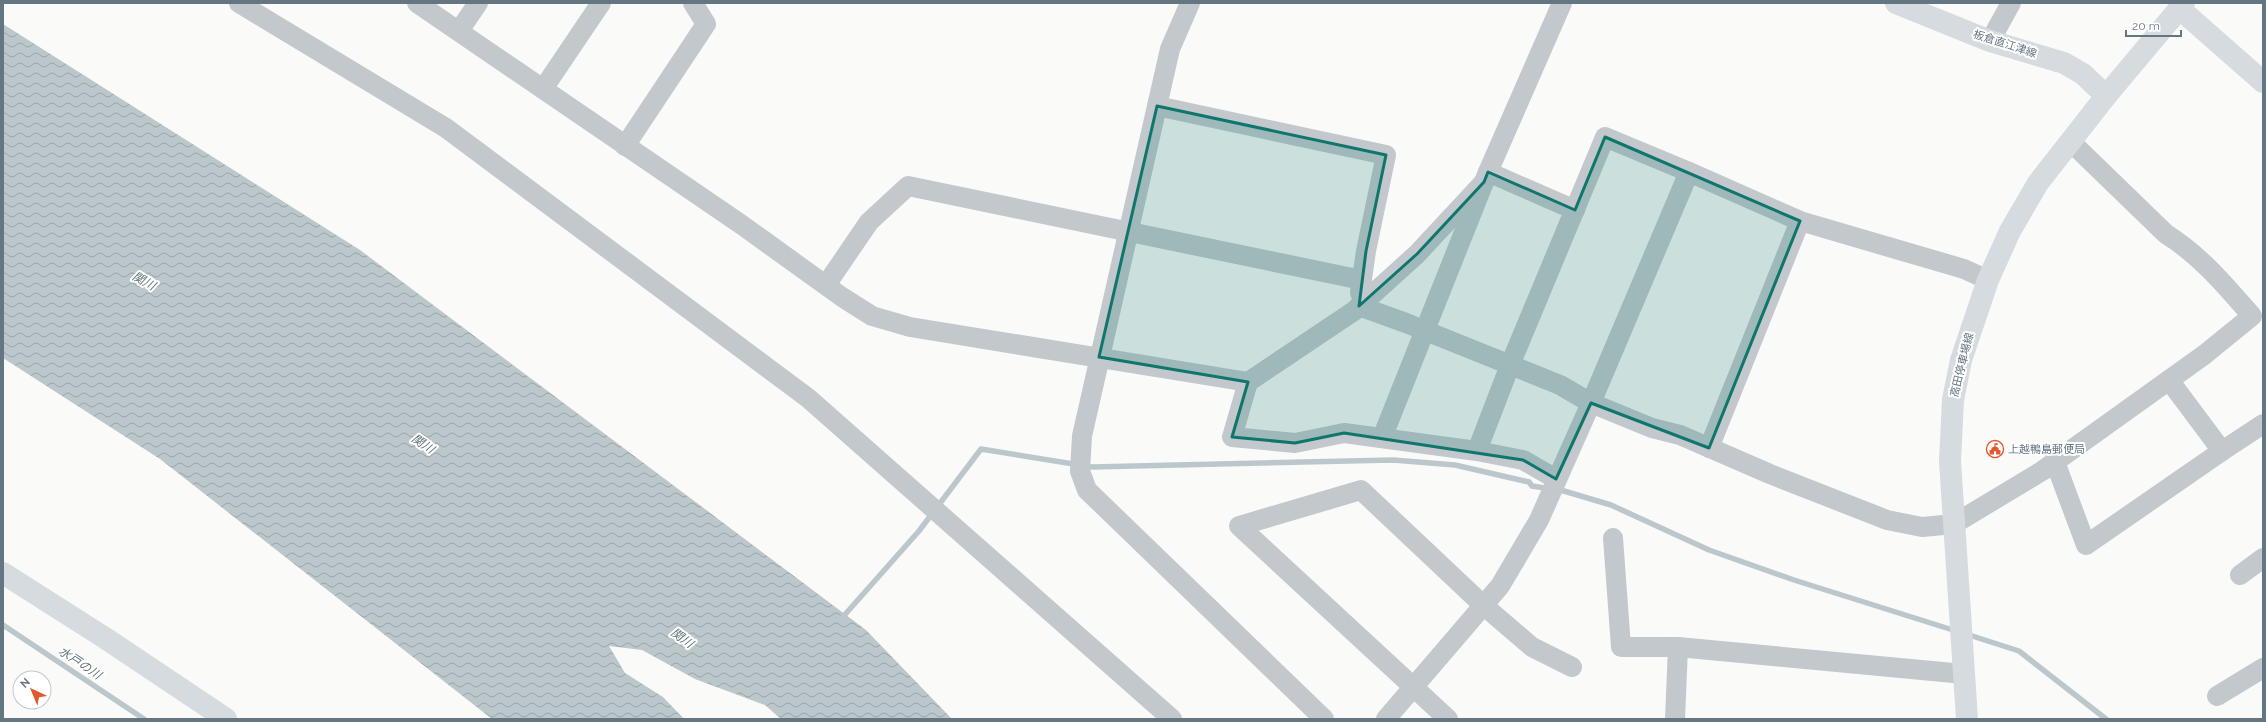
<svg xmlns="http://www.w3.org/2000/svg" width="2266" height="722" font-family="Raleway,'Noto Sans JP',sans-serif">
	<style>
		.water { fill: url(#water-waves) }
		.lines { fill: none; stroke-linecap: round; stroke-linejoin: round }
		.stream { stroke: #bbc7cb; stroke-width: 5.5 }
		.street { stroke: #c3c8cc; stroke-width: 20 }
		.secondary { stroke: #d6dbdf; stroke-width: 22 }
		.primary { stroke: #d6dbdf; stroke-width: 22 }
		.marked { fill: #0f766e; fill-opacity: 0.2; stroke: #0f766e; stroke-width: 3; stroke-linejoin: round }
		.labels { text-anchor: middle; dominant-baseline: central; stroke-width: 4; stroke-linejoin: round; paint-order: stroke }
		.street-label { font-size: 11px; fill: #657683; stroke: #fff }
		.poi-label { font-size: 11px; fill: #657683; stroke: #fff; text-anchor: start }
		.water-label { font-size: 12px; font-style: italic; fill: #60757c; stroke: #fff }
	</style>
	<defs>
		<pattern id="water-waves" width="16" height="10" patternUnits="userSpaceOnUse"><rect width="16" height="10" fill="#bbc7cb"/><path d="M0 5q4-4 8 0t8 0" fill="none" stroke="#9ca6aa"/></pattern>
	</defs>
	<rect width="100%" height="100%" fill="#fafaf8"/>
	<!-- water -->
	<polygon class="water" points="3,24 360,250 866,630 952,719 781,719 765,705 695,679 642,650 609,646 625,673 663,697 684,719 492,719 160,459 3,358"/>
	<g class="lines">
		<!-- stream -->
		<g class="stream">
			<polyline points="841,619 919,531 981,449 1092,467 1393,460 1455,465 1529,482 1532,486 1564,491 1611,505 1709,550 1794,580 1956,631"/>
			<polyline points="3,625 144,719"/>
			<polyline points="1966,634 2019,651 2106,719"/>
		</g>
		<!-- street -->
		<g class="street">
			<polyline points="239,3 446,128 808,398 1172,719"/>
			<polyline points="417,3 742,225 842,297 872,316 910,327 1248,382 1354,311 1417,254 1484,182"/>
			<polyline points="1190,3 1170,49 1082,436 1080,471 1087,490 1324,719"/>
			<polyline points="459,31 478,3"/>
			<polyline points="1990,41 2011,3"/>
			<polyline points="543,89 601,3"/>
			<polyline points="1157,106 1386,155 1366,251 1360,293"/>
			<polyline points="625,146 706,24 693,3"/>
			<polyline points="1488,172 1575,210"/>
			<polyline points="826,285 869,222 908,186 1362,280"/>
			<path d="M1359,306L1406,323L1560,385L1591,403L1652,428L1680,435L1770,474L1887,520L1922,527L1954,524L2042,471L2204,355L2252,316C2225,285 2201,256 2166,234L2071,142"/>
			<polyline points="1248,382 1232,437 1295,443 1344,433 1477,451"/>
			<polyline points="1382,438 1488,172 1562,3"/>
			<polyline points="1709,448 1800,221"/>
			<polyline points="2222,451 2263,424"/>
			<polyline points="2055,462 2086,545 2222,451 2169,380"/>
			<polyline points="1556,479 1523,460 1477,451 1510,365 1605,137 1689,172"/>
			<polyline points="1613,538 1621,647 1678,647"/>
			<polyline points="2240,575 2263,558"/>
			<polyline points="2217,696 2263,668"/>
			<polyline points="1386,719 1500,586 1539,520 1591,403 1689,172 1800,221 1964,269 1988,280"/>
			<polyline points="1448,719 1239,526 1361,490 1483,605 1532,647 1572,667"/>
			<polyline points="1675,719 1678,647 1964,674"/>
		</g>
		<!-- secondary -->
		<g class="secondary">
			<polyline points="1896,3 1990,41 2064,63 2083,74 2106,96"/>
			<polyline points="2180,9 2263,82"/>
			<polyline points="3,573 105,638 226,719"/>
		</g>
		<!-- primary -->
		<polyline class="primary" points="1967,719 1950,461 1953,400 1961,360 1988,280 2010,231 2038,183 2106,96 2184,3"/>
	</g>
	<!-- marked area -->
	<path class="marked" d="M1157,106L1386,155L1366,251L1359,306L1417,254L1484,182L1488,172L1575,210L1605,137L1800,221L1709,448L1591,403L1556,479L1523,460L1344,433L1295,443L1232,437L1248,382L1099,357Z"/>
	<!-- icons -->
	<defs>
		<g id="civic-ring" transform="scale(0.9)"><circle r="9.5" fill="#fff" stroke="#e4572e" stroke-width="1.5"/><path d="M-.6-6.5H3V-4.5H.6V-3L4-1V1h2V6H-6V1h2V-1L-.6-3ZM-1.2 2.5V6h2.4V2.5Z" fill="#e4572e"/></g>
	</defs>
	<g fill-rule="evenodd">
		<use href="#civic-ring" x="1995" y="449"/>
	</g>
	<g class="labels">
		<!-- street labels -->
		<g class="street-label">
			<text transform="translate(2005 44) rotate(18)">板倉直江津線</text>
			<text transform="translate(1962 365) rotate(-76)">高田停車場線</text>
		</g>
		<!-- poi labels -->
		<g class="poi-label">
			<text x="2008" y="449">上越鴨島郵便局</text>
		</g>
		<!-- water labels -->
		<g class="water-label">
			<text transform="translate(144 281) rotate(29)">関川</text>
			<text transform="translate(423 444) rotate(34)">関川</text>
			<text transform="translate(682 638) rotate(36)">関川</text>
			<text transform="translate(80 663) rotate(34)">水戸の川</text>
		</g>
	</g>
	<!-- border -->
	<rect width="2266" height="722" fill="none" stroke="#657683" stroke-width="8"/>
	<!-- north arrow -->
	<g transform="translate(32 690) rotate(316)"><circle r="19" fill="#ffffff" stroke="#c1c8cd"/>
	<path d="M0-3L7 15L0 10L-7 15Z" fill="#e4572e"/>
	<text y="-6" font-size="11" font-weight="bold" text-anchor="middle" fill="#657683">N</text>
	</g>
	<!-- scale -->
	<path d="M2126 30v6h55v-6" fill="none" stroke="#657683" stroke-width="2"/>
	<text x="2132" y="30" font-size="12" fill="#657683" stroke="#ffffff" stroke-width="3" paint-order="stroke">20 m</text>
</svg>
